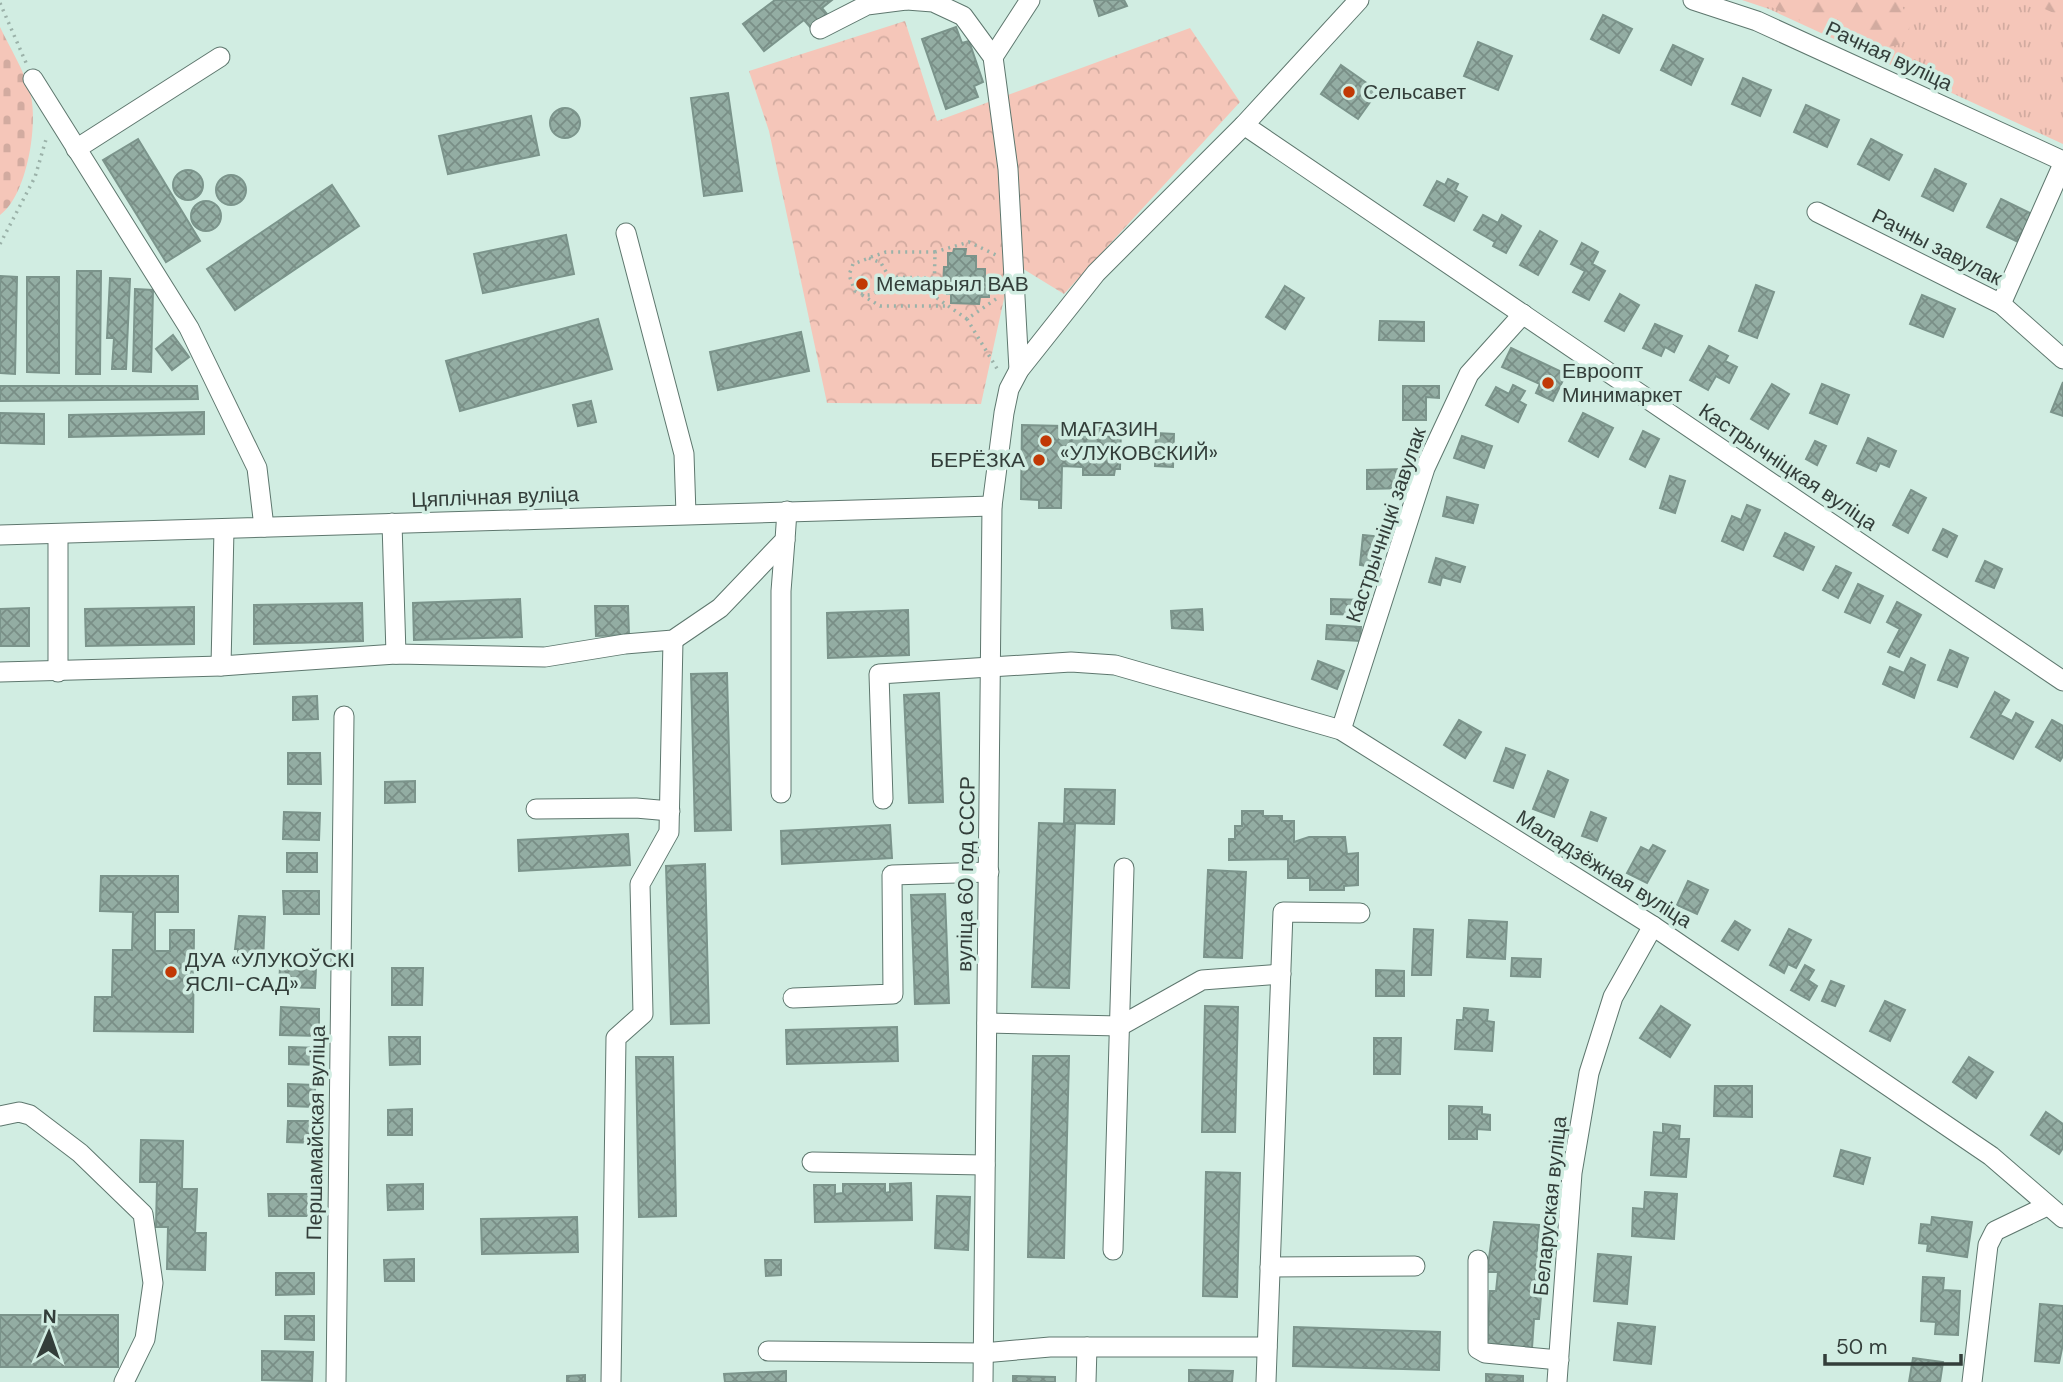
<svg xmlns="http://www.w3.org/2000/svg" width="2063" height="1382" font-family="'DM Sans',sans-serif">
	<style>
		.grass { fill: url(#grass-tufts) }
		.forest { fill: url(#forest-firs) }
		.cemetery { fill: url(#cemetery-stones) }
		.park { fill: url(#park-crowns) }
		.building { fill: url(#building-cross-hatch); stroke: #7b948b; stroke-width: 2 }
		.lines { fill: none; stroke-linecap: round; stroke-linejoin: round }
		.minor-casing { stroke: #5e776e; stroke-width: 21 }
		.path { stroke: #9bb2a9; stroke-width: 3.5; stroke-dasharray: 2 5; stroke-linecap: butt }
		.minor { stroke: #fff; stroke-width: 19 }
		.poi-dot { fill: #c13905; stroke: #d1ede2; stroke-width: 2.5 }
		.labels { text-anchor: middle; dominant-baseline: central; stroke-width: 7; stroke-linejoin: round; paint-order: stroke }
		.street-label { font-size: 21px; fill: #333e3a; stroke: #d1ede2 }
		.poi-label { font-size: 21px; fill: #333e3a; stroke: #d1ede2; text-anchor: start }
	</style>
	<defs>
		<pattern id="grass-tufts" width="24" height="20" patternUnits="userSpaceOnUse" patternTransform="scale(1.75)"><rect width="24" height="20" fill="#f5c6b9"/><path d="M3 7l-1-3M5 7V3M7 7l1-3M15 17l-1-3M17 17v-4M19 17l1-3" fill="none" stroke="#d2aba0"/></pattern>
		<pattern id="forest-firs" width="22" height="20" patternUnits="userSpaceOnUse" patternTransform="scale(1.75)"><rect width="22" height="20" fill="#f5c6b9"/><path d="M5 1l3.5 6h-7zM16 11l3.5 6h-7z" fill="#d2aba0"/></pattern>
		<pattern id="cemetery-stones" width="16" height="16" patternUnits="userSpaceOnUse" patternTransform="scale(1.75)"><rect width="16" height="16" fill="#f5c6b9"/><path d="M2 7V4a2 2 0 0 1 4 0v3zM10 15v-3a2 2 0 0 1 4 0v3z" fill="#d2aba0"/></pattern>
		<pattern id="park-crowns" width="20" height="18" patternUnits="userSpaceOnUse" patternTransform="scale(1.75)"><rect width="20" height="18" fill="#f5c6b9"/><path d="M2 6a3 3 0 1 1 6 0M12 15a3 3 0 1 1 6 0" fill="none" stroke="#d2aba0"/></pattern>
		<pattern id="building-cross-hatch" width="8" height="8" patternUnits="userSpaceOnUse" patternTransform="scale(1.75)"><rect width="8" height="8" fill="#93ada3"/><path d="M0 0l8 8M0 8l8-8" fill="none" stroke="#798e86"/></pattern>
	</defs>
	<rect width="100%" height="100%" fill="#d1ede2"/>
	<!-- grass -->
	<polygon class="grass" points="1742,0 2063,0 2063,144 1769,9"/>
	<!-- forest -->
	<g class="forest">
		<path d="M1757,0H1895C1902,6 1908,13 1909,23C1916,84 1777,9 1757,0Z"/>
		<polygon points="2024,0 2063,0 2063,17"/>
	</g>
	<!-- cemetery -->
	<path class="cemetery" d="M0,27C10,48 24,70 30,92C39,123 27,196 0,215Z"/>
	<!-- park -->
	<polygon class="park" points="905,21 937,121 1190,28 1240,102 1064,294 1012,262 981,404 827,403 769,131 749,71"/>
	<!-- building -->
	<g class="building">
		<polygon points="775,0 832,0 822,8 827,14 810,27 804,20 764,51 743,24"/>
		<polygon points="1094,0 1124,0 1127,6 1099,16"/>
		<polygon points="1603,15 1632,29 1619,53 1591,39"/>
		<polygon points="956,27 962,43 969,41 983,82 974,86 978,97 946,109 922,39"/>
		<polygon points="1478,42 1512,56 1498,90 1464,76"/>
		<polygon points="1673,45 1703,59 1691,85 1661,70"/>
		<polygon points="1341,65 1378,91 1358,119 1321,94"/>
		<polygon points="1743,78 1771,90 1760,116 1732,104"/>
		<polygon points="728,93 742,191 704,196 691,98"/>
		<polygon points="1806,105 1839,120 1827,147 1794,132"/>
		<circle cx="565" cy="123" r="15"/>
		<polygon points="531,116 539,155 448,174 439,136"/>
		<polygon points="138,139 200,241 166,262 103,160"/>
		<polygon points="1871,139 1902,155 1889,180 1858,164"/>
		<polygon points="1935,169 1966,184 1953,211 1922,196"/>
		<circle cx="188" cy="185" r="15"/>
		<circle cx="231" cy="190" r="15"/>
		<polygon points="1448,179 1458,184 1455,190 1467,197 1454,221 1424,205 1437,181 1445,185"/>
		<polygon points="332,185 359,226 235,310 207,269"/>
		<polygon points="2001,199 2032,214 2018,242 1987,227"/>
		<circle cx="206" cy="216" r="15"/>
		<polygon points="1483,215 1498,223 1502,215 1521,226 1506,253 1493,246 1495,242 1474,230"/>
		<polygon points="1540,231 1557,241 1538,275 1520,265"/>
		<polygon points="566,235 574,274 483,293 474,254"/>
		<polygon points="1582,243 1598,252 1592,264 1605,271 1589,300 1573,292 1585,271 1571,264"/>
		<polygon points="954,249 966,249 965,256 976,256 976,269 985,269 985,281 989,281 989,297 980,297 979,304 951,303 951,294 947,294 947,287 943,287 944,267 948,267 948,253 953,253"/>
		<polygon points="77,271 101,271 100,374 76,374"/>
		<polygon points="0,276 17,277 15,374 0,373"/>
		<polygon points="27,277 59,277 59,373 27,372"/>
		<polygon points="110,278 130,279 126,369 112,369 114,338 107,338"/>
		<polygon points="1756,285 1774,292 1757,338 1739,331"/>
		<polygon points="1285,286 1304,298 1285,329 1266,317"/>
		<polygon points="135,289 153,290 151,372 133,371"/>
		<polygon points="1620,294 1639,305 1624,331 1605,321"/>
		<polygon points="1922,295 1955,309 1943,337 1910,324"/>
		<polygon points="598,319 612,369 460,411 446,361"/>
		<polygon points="1380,321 1424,322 1424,341 1379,340"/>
		<polygon points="1655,324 1682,336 1674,352 1665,347 1661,356 1643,348"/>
		<polygon points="801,332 809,371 718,390 710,352"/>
		<polygon points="173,335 189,357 172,370 156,349"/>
		<polygon points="1709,346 1728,356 1725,361 1737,367 1729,383 1716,376 1708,390 1690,380"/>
		<polygon points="1511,348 1566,374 1553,401 1536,393 1540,384 1502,367"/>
		<polygon points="2063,382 2063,416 2051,412"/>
		<polygon points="1772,384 1789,394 1768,429 1751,419"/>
		<polygon points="1822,384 1849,395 1837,424 1810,413"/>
		<polygon points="1513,385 1525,391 1519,401 1526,405 1518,422 1486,405 1496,387 1509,394"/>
		<polygon points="0,386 197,386 198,399 0,401"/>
		<polygon points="1403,386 1439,386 1439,398 1426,397 1426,420 1403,420"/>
		<polygon points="591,401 596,422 578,426 573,405"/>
		<polygon points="204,412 204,434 69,437 69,415"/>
		<polygon points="0,413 44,414 44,444 0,443"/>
		<polygon points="1583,413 1613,428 1598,457 1569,441"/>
		<polygon points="1022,425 1064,426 1064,434 1071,435 1071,425 1121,426 1120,469 1115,469 1114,475 1083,475 1083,467 1062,466 1061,508 1039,508 1039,500 1021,499"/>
		<polygon points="1643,431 1659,439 1645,467 1630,459"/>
		<polygon points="1156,433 1174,434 1173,467 1155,466"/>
		<polygon points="1462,436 1492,446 1484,468 1454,458"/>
		<polygon points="1868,438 1896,451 1889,467 1880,463 1876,471 1857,463"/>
		<polygon points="1815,441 1826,446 1817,465 1806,459"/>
		<polygon points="1405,469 1406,488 1367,489 1367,470"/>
		<polygon points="1670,476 1685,481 1675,513 1660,508"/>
		<polygon points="1911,490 1926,498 1908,533 1893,525"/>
		<polygon points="1447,497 1478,505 1473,523 1443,516"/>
		<polygon points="1747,505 1760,510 1743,550 1722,541 1732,516 1741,520"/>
		<polygon points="1943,529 1957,536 1947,557 1933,550"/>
		<polygon points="1785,533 1814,547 1803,570 1774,556"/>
		<polygon points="1363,535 1382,537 1378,568 1360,565"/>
		<polygon points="1436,558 1465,567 1460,582 1442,577 1440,585 1429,582"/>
		<polygon points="1985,561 2002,569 1994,588 1976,581"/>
		<polygon points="1836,566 1851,573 1838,598 1823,590"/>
		<polygon points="1858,584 1883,596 1870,623 1845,612"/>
		<polygon points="520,599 522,637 414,640 413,603"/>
		<polygon points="1331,599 1364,600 1364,615 1331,614"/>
		<polygon points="1897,602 1921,615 1899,657 1888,652 1900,629 1887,622"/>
		<polygon points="362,603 363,641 254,644 254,605"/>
		<polygon points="595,606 628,606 629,635 596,636"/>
		<polygon points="194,607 194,644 86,646 85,609"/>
		<polygon points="29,608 29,646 0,646 0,609"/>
		<polygon points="1202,609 1203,630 1172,628 1171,611"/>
		<polygon points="908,610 909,655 828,658 827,613"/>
		<polygon points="1327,625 1361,627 1360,641 1326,639"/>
		<polygon points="1950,650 1968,658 1957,687 1938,680"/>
		<polygon points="1911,658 1925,665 1914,698 1883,684 1890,667 1904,673"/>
		<polygon points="1318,661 1344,671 1337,689 1312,679"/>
		<polygon points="727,673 731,830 695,831 691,674"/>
		<polygon points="1995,692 2009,700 2000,715 2012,721 2016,713 2033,722 2013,759 1971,737"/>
		<polygon points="939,693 943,802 909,803 904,695"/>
		<polygon points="317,696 318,719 293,720 293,697"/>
		<polygon points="1459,720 1481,732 1465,758 1444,745"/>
		<polygon points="2052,720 2063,726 2063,756 2060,761 2036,747"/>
		<polygon points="1506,748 1525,755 1513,788 1494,781"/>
		<polygon points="288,753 320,753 321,784 288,784"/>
		<polygon points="1548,771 1568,780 1554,817 1533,809"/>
		<polygon points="415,781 415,802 385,803 385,782"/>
		<polygon points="1065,789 1115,790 1114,824 1064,823"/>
		<polygon points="1242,811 1263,811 1263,816 1282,816 1282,821 1294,821 1294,842 1309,837 1345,837 1347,854 1358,853 1358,885 1344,886 1344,890 1310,890 1310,878 1288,878 1288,859 1229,860 1229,839 1235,839 1235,826 1242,826"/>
		<polygon points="284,812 320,813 319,840 283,839"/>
		<polygon points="1591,812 1606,818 1597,841 1582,836"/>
		<polygon points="1039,823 1075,824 1069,988 1032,987"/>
		<polygon points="890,825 892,858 782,864 781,831"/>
		<polygon points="628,834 630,865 519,871 518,840"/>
		<polygon points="1653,845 1665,851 1647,883 1627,873 1641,847 1649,851"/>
		<rect x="287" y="853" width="30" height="19"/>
		<polygon points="705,864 709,1023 671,1024 666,866"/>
		<polygon points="1208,870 1246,872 1242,958 1204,957"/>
		<polygon points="101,876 178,876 178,912 155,912 155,951 170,951 170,930 194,930 193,1032 94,1031 95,997 112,997 113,950 132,950 133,912 100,911"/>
		<polygon points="1688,881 1708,890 1697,914 1677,905"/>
		<polygon points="283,891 319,891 319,914 284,914"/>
		<polygon points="945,894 949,1003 915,1004 911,895"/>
		<polygon points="239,916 265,917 263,961 238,963 238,949 235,949"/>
		<polygon points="1469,920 1507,922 1505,959 1467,957"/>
		<polygon points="1735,921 1750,930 1738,950 1722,941"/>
		<polygon points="1414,929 1433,930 1431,975 1412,975"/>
		<polygon points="1789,929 1811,940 1796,968 1788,964 1784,973 1770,965"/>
		<polygon points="1512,958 1541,959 1540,977 1511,976"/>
		<polygon points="1805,965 1814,970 1808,980 1817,986 1809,1000 1791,990"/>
		<polygon points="280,967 316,968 315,988 279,987"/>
		<polygon points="392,968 423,968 422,1005 392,1005"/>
		<polygon points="1376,970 1404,971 1404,996 1376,996"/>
		<polygon points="1831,981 1844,986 1835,1006 1822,1001"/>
		<polygon points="1885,1001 1905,1010 1890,1041 1870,1031"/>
		<polygon points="1205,1006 1238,1007 1235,1132 1202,1132"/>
		<polygon points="1661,1006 1690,1025 1670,1057 1640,1038"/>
		<polygon points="281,1007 319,1009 319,1036 280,1035"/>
		<polygon points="1464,1008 1488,1010 1487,1021 1494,1022 1492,1051 1455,1049 1457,1020 1463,1020"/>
		<polygon points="897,1027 898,1061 787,1064 786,1030"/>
		<polygon points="389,1037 420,1037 420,1064 390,1065"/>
		<polygon points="1374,1038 1401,1038 1400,1074 1374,1074"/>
		<polygon points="289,1047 319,1048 318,1065 289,1064"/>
		<polygon points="1033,1056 1069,1056 1064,1258 1028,1257"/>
		<polygon points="636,1057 673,1057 676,1216 639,1217"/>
		<polygon points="1969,1057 1993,1072 1976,1098 1953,1082"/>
		<polygon points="288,1084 315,1085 315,1107 288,1106"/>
		<polygon points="1715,1086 1752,1086 1752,1117 1714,1116"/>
		<polygon points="1449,1106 1482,1107 1482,1114 1490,1115 1490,1130 1477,1129 1477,1139 1449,1139"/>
		<polygon points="412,1109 412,1135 388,1135 388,1110"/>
		<polygon points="2046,1112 2063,1124 2063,1148 2059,1154 2031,1135"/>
		<polygon points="288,1121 318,1121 317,1143 287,1142"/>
		<polygon points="1663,1124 1680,1126 1679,1139 1689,1139 1686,1177 1651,1175 1654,1132 1663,1133"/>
		<polygon points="141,1140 183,1141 182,1189 197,1189 195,1233 206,1233 205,1270 167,1269 168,1227 156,1227 157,1182 140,1182"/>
		<polygon points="1841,1150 1870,1158 1863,1184 1834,1176"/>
		<polygon points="1206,1172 1240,1173 1237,1297 1203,1296"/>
		<polygon points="911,1183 912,1220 815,1222 814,1185 835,1185 835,1194 843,1193 843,1184 885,1184 885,1193 890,1192 890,1184"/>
		<polygon points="423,1184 423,1209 388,1210 387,1185"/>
		<polygon points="1645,1192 1677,1194 1674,1239 1632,1236 1633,1208 1644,1209"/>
		<polygon points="268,1194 316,1194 316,1216 269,1216"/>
		<polygon points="937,1196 970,1197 968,1250 935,1248"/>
		<polygon points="577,1217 578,1252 482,1254 481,1219"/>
		<polygon points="1932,1217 1972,1222 1967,1257 1927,1251 1928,1244 1919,1243 1921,1224 1931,1225"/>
		<polygon points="1494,1222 1539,1225 1537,1251 1543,1252 1541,1276 1536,1276 1535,1295 1541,1296 1539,1319 1534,1319 1532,1348 1487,1345 1490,1291 1496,1291 1498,1272 1487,1272"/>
		<polygon points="1598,1254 1631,1257 1627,1304 1594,1301"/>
		<polygon points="414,1259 414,1281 385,1281 384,1260"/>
		<polygon points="765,1260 781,1260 781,1275 766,1276"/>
		<polygon points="276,1273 314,1273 314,1294 276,1295"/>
		<polygon points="1923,1277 1944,1278 1943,1290 1960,1291 1958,1335 1935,1334 1936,1322 1921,1321"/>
		<polygon points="2040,1304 2063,1306 2063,1344 2059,1363 2035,1361"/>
		<rect x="0" y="1315" width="118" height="52"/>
		<polygon points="285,1316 314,1316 314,1340 285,1339"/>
		<polygon points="1618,1323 1655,1327 1651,1364 1614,1360"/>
		<polygon points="1294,1327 1440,1332 1439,1370 1293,1366"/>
		<polygon points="262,1351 313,1352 312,1381 262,1380"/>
		<polygon points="1913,1358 1943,1362 1940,1382 1909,1382"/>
		<polygon points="1189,1370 1233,1371 1232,1382 1189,1382"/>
		<polygon points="786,1371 786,1382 725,1382 724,1374"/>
		<polygon points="1486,1374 1523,1376 1523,1382 1486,1382"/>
		<polygon points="585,1375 585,1382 567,1382 567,1376"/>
		<polygon points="1013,1376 1055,1377 1055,1382 1013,1382"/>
	</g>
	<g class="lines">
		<!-- minor casing -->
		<g class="minor-casing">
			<g id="minor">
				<polyline points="907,0 933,2 963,16 993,57 1008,169 1019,370"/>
				<polyline points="1693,0 1757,21 2063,161"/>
				<polyline points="820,29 867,5 906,0"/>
				<polyline points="993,57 1030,0"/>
				<polyline points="33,79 189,328 257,468 264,527"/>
				<polyline points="1244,125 2063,681"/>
				<polyline points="76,149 220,57"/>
				<polyline points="1817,212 2001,304 2063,359"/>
				<polyline points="626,233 684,454 686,514"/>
				<polyline points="2001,304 2063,164"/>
				<polyline points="392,523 396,654"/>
				<polyline points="58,534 58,672"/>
				<polyline points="0,535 992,506"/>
				<polyline points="221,666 224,529"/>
				<polyline points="0,672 221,666 396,654 545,657 625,644 673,640 720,608 785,540 787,511"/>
				<polyline points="1341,730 1425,468 1469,374 1523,314"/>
				<polyline points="781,793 781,591 785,540"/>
				<polyline points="883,799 879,674 1071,662 1115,665 1341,730 1653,926 1991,1156 2063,1218"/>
				<polyline points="536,809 636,808 670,811"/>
				<polyline points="793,998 893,994 892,875 989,872"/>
				<polyline points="987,1023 1120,1026 1202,980 1281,974"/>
				<polyline points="0,1116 19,1112 30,1115 80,1153 143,1214 153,1283 145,1339 124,1382"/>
				<polyline points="812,1162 985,1165"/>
				<polyline points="1113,1250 1124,868"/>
				<polyline points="1478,1260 1478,1349 1485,1353 1559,1360"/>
				<polyline points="1270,1267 1415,1266"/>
				<polyline points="768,1351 983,1353 1050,1347 1267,1347"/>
				<polyline points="336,1382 344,716"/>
				<polyline points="611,1382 616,1038 643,1014 640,884 669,832 673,640"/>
				<polyline points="983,1382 992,506 1004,413 1009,389 1019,370 1096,273 1244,125 1359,0"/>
				<polyline points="1086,1382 1087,1347"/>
				<polyline points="1266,1382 1283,912 1360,913"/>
				<polyline points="1557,1382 1572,1173 1589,1073 1613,997 1653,926"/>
				<polyline points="1972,1382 1988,1245 1995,1231 2047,1206"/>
			</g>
		</g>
		<!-- path -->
		<g class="path">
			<polyline points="0,3 27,65"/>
			<polyline points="0,244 35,177 47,136"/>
			<polyline points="871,257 886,252 935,252"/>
			<path d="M869,258L881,263L889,277C879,290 873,301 855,291L849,275L853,264Z"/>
			<polyline points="889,277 935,278"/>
			<polyline points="862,295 880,306 949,306"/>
			<polyline points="996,299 967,319 999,372"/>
			<polyline points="967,319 934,296 935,252 969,242 996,255"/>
		</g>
		<!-- minor -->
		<use href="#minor" class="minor"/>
	</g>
	<!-- markers -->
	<g class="poi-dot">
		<circle cx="1349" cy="92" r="7"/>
		<circle cx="862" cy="284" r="7"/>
		<circle cx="1548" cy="383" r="7"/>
		<circle cx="1046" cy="441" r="7"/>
		<circle cx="1039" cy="460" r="7"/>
		<circle cx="171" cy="972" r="7"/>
	</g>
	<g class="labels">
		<!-- street labels -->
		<g class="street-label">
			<text transform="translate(1889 56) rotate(25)">Рачная вуліца</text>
			<text transform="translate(1937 247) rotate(27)">Рачны завулак</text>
			<text transform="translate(1788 467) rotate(34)">Кастрычніцкая вуліца</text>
			<text transform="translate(495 497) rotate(-2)">Цяплічная вуліца</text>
			<text transform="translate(1386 525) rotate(-71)">Кастрычніцкі завулак</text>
			<text transform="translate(1604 869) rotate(32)">Маладзёжная вуліца</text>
			<text transform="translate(966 874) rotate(-89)">вуліца 60 год СССР</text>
			<text transform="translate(316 1133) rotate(-89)">Першамайская вуліца</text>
			<text transform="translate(1550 1206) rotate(-84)">Беларуская вуліца</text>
		</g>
		<!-- poi labels -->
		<g class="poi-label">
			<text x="1363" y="92">Сельсавет</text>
			<text x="876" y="284">Мемарыял ВАВ</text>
			<text x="1562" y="371">Евроопт<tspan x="1562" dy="24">Минимаркет</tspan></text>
			<text x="1060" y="429">МАГАЗИН<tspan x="1060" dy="24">«УЛУКОВСКИЙ»</tspan></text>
			<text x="1025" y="460" text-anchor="end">БЕРЁЗКА</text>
			<text x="185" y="960">ДУА «УЛУКОЎСКІ<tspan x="185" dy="24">ЯСЛІ-САД»</tspan></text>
		</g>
	</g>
	<!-- north arrow -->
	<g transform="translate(49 1333) rotate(2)" stroke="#d1ede2" stroke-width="5" paint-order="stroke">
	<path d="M0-5L12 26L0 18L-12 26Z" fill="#333e3a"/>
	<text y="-10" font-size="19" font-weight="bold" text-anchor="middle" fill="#333e3a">N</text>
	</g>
	<!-- scale -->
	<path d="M1825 1354v10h136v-10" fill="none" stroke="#333e3a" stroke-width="3.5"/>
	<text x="1836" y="1354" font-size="21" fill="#333e3a" stroke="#d1ede2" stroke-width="5" paint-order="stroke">50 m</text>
</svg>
